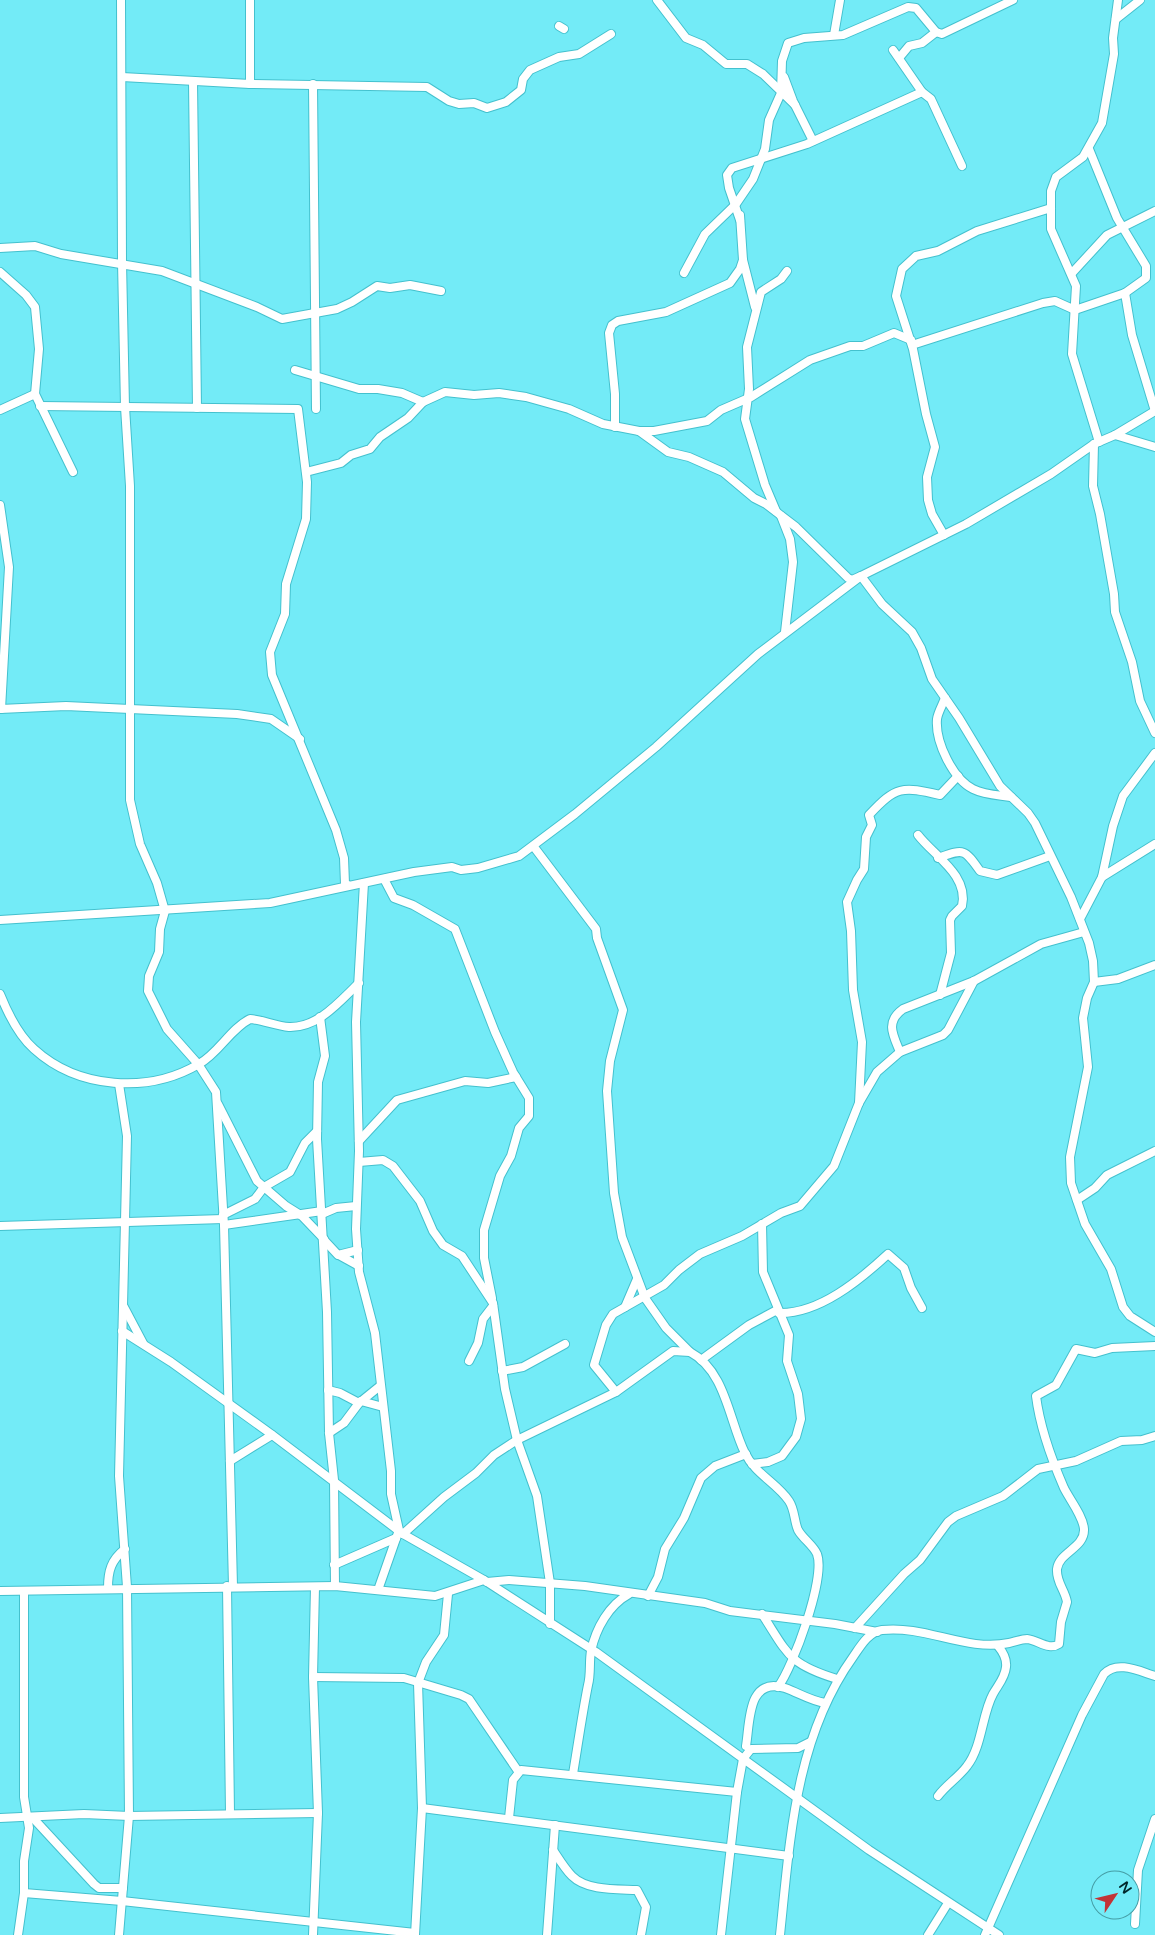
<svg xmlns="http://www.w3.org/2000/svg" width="1155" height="1935" font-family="'Varela Round',sans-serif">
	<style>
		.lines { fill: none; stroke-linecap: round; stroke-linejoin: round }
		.street-casing { stroke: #44c1ce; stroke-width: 10 }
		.street { stroke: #fff; stroke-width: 8 }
	</style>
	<rect width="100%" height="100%" fill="#73ebf7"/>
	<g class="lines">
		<!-- street casing -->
		<g class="street-casing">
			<g id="street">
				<polyline points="121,0 122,262 125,407 130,486 130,800 140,844 157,883 165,911 160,929 159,952 149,976 148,991 167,1029 198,1064 216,1092 224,1225 233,1586"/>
				<polyline points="250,0 250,84"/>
				<polyline points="657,0 686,38 703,45 726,64 747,64 763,74 795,105"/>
				<polyline points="1116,19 1140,0"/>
				<polyline points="559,26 564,29"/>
				<polyline points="834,35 840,0"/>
				<polyline points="893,50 922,92 931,99 962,166"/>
				<polyline points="899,58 909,46 922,43 936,32"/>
				<polyline points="122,77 250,84 427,87 449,101 459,104 474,103 487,108 506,102 521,90 523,79 530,70 559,57 579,54 611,34"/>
				<polyline points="784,77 793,101 813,141"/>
				<polyline points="193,81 197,408"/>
				<polyline points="313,84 316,409"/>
				<polyline points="740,215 743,260 755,307"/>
				<polyline points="740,220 729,188 727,175 732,168 807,144 922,92"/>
				<polyline points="0,248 35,246 61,254 162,271 257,307 282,319 337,309 352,302 377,286 390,288 410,285 441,291"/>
				<polyline points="0,272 26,295 35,307 39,349 35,394 73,472"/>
				<polyline points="684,273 705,234 736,204 753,179 765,149 769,120 781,93 782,61 788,43 804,38 843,35 908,7 916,8 936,32 942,34 1013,0"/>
				<polyline points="1072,273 1107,235 1155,211"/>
				<polyline points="1125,293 1132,335 1155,411"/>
				<polyline points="912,345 1043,303 1055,301 1075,310 1125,293 1146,278 1146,266 1117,218 1089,149"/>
				<polyline points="295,370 359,389 378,389 402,393 423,402"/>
				<polyline points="40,406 298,409 307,482 306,519 286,584 285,614 270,652 272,675 336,830 344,858 345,884 348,885"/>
				<polyline points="0,410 35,394"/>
				<polyline points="615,427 615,394 609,333 612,325 618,321 666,312 730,283 740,269 743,260"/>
				<polyline points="639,431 654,431 707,421 721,410 751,397 810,360 850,346 863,346 894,333 911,340"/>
				<polyline points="1115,435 1155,447"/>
				<polyline points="1099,442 1072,354 1076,286 1051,229 1051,191 1056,177 1083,157 1102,123 1114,54 1113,38 1118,0"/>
				<polyline points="1094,444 1093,486 1100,514 1114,594 1115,612 1132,662 1140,701 1155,733"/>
				<polyline points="306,472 341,463 351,455 370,449 380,437 408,418 423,402 445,392 474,395 499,393 526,397 569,409 603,424 639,431 668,452 689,457 723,472 754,498 766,504 796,527 848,578 852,580 861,576 882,604 912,632 921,648 932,679 959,718 1000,786 1028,813 1035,823 1071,897 1089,943 1093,961 1094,982 1087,998 1083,1018 1088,1067 1070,1157 1071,1183 1085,1224 1111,1269 1123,1307 1130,1316 1155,1332"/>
				<polyline points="0,505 9,567 1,709"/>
				<polyline points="776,511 765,485 745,419 749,389 747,347 761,292 781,279 787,271"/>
				<polyline points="781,516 790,539 793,562 785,632"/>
				<polyline points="944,535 932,514 928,500 927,477 935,447 926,414 913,349 896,296 902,269 916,256 938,251 977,231 1051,208"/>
				<path d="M945,698C943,704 938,712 937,719C935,742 953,779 973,789C985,795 998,795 1011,797"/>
				<polyline points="0,709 66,706 237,714 271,719 300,739"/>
				<path d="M918,835C934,856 969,875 962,906L952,916L950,920L951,953L940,995"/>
				<polyline points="534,847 596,929 597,938 623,1010 610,1061 607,1091 614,1193 622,1237 645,1298 666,1328 690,1352"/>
				<path d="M938,858C964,849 964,848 980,871L997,875L1050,856"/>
				<polyline points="1102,877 1113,826 1123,796 1155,753"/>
				<polyline points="384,879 394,898 413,905 455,929 495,1032 513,1072 529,1098 529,1116 519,1128 511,1156 500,1176 484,1230 484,1258 492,1298"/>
				<polyline points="364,883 356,1022 359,1151 356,1229 359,1272 375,1333 391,1471 391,1494 399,1530 378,1590"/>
				<polyline points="1080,919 1102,877 1155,844"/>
				<polyline points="0,920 270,903 414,872 452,867 461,870 478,868 519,856 575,814 656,747 758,654 861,576 966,524 1051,474 1094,444 1115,435 1155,411"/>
				<polyline points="1094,982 1118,979 1155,965"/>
				<path d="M0,994C8,1014 18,1035 34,1049C78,1089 148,1094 199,1064C219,1053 230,1029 250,1019C263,1020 276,1026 289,1027C318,1028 339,1002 359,983"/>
				<polyline points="320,1017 325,1056 318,1082 317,1139 327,1312 329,1433 334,1480 335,1586"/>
				<path d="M900,1052C893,1035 885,1022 903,1009L974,981L1041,944L1084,932"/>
				<polyline points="119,1084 127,1136 119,1476 127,1587 129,1816 119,1935"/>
				<path d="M859,1103L862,1042L853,990L851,931L847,902L857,880L864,869L866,837L872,825L869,815C896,786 902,786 940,795L958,776"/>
				<polyline points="218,1104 257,1181 286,1206 302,1216 324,1239"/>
				<polyline points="359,1141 397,1100 465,1081 488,1083 516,1077"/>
				<polyline points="359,1162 383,1160 393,1166 420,1201 433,1231 443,1245 462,1256 493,1303 505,1389 517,1440 537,1496 550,1583 550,1624"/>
				<polyline points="1077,1200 1095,1188 1107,1175 1155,1151"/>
				<polyline points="322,1214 336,1208 356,1206"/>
				<polyline points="223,1215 255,1199 264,1187 290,1172 305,1143 317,1131"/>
				<polyline points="224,1225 322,1211"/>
				<polyline points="0,1226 223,1219"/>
				<polyline points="324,1240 338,1255 358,1250"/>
				<polyline points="339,1255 359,1266"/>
				<polyline points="124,1307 143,1343"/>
				<polyline points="625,1307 637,1279"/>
				<path d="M779,1313C819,1314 860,1280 888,1254L904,1268L911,1288L922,1308"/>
				<polyline points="122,1331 171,1362 271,1434 403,1534 484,1580"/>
				<polyline points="701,1360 749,1325 777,1310"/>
				<polyline points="469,1361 478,1343 483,1319 493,1306"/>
				<polyline points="502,1371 523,1367 565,1344"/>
				<polyline points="328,1390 340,1393 359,1403"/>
				<polyline points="616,1392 594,1365 606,1325 613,1314 664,1285 679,1270 700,1254 742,1236 781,1213 800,1206 834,1166 859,1103 877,1072 900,1052 943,1035 948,1030 974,981"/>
				<polyline points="361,1401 383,1407"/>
				<polyline points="329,1433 344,1423 359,1403 380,1386"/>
				<polyline points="230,1461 272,1435"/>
				<polyline points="752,1464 768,1462 782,1456 796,1437 801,1419 798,1394 787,1361 789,1335 763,1272 762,1224"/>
				<path d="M403,1534L444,1497L476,1473L494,1455L517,1440L616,1392L673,1351L690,1352C726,1371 729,1421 745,1453C755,1474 777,1483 789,1501C795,1510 794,1521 798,1530C803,1539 813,1545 817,1554C826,1578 793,1667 778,1687"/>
				<polyline points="334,1565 396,1538"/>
				<polyline points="487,1582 509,1580 585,1586 705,1603 730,1611 835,1624 877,1632"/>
				<polyline points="227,1586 230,1813"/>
				<path d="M108,1588C108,1571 111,1560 125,1549"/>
				<polyline points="0,1591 335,1586 435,1596 484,1580 596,1652 869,1850 999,1935"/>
				<polyline points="648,1596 658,1577 665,1549 684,1518 701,1478 715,1466 746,1454"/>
				<path d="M762,1614C788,1654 788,1664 837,1679"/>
				<polyline points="855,1628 904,1574 920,1560 948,1522 956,1516 1003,1496 1038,1469 1076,1461 1121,1441 1142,1440 1155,1436"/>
				<polyline points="313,1677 404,1678 461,1695 469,1699 518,1771"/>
				<path d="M746,1746C750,1723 747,1676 785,1688C799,1693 809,1700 825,1703"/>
				<path d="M573,1774C578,1744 582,1715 588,1685C591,1674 589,1662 591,1651C596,1628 609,1605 629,1594"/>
				<path d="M938,1796C946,1785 959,1777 967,1766C982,1747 982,1714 993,1694C998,1685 1005,1678 1006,1667C1007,1659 1003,1652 998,1646"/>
				<polyline points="422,1808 789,1856"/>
				<polyline points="0,1818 84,1814 129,1816 318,1813"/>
				<polyline points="33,1818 94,1884 99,1888 123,1888"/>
				<polyline points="509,1818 513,1780 521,1770 737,1792"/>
				<path d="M553,1850C559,1859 565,1869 572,1876C587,1891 617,1889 637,1890L646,1907L641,1935"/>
				<polyline points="24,1893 122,1901 415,1933"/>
				<polyline points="1135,1924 1138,1870 1155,1819"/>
				<polyline points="18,1935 24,1893 24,1861 29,1828 24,1797 24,1591"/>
				<polyline points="313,1935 318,1813 313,1677 315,1587"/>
				<polyline points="415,1935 422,1808 418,1683 426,1662 444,1635 448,1594"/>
				<polyline points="547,1935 555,1825"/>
				<polyline points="721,1935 737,1792 743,1759 751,1749 798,1748 810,1742"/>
				<path d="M780,1935C790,1840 795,1738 853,1657C860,1647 868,1632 882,1630C926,1625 966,1652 1009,1643C1014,1642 1022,1639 1027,1639C1038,1640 1049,1651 1059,1644L1061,1622L1067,1602C1065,1590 1056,1582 1057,1569C1059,1552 1085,1548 1084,1529C1083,1516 1070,1500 1064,1488C1051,1458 1040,1428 1036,1396L1056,1385L1076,1349L1095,1353L1112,1348L1155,1346"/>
				<polyline points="928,1935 948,1903"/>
				<path d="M985,1935L1082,1715L1104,1674C1117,1660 1139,1671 1155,1676"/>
			</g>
		</g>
		<!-- street -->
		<use href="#street" class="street"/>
	</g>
	<!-- north arrow -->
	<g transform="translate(1115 1895) rotate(55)"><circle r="24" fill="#73ebf7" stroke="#459da5"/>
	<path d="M0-4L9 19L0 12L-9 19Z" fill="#c23336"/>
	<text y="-8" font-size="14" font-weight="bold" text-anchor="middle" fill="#00272b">N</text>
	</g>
</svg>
